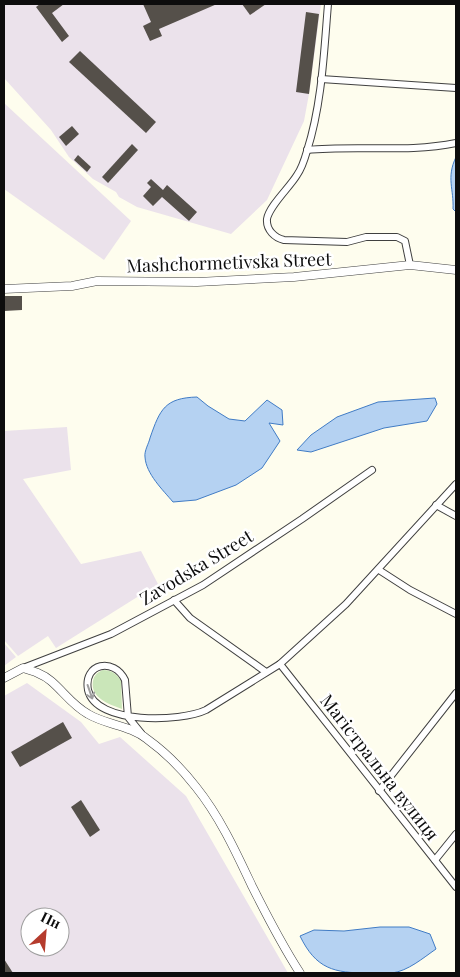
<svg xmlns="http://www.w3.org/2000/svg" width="460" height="977" font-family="'Playfair Display',serif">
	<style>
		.industrial { fill: #ebe2eb; fill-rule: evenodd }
		.green { fill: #cae6b9 }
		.water { fill: #b5d2f2; stroke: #417cc5 }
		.building { fill: #55504a }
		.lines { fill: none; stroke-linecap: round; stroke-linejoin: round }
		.minor-casing { stroke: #404040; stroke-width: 8 }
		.tertiary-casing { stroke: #404040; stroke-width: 9 }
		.minor { stroke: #fff; stroke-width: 6 }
		.tertiary { stroke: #fff; stroke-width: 8 }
		.oneway { stroke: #9e9e9e }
		.labels { text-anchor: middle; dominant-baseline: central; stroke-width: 5; stroke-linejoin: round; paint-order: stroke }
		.street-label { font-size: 18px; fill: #0d0d0d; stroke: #fff }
	</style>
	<rect width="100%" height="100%" fill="#fefdee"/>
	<!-- industrial -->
	<g class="industrial">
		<polygon points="4,4 321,4 309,94 304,121 267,200 231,234 137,207 119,197 116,192 93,179 69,157 51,130 4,78"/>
		<polygon points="4,103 131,221 104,260 4,189"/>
		<polygon points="67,427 71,470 23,479 81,564 141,551 158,584 56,648 48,636 18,656 4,640 4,431"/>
		<polygon points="4,643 16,657 4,666"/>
		<path d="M27,683L81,722L99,744L120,737L186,796L288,973H4V696ZM30,917H60V947H30Z"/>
	</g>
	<!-- green -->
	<path class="green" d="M103,670C112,670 117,674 121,681L122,709C109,704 90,698 93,681C94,675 98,672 103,670Z"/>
	<!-- water -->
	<g class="water">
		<path d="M456,157V212L453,209C454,189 446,178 456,157Z"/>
		<path d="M197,397L208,406L229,419L245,421L267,400L282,410L283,425L269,423L280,441L262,468L236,485L196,500L173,502C163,490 146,474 145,457C144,451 149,443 150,438C160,409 165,398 197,397Z"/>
		<polygon points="435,398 437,404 427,421 384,428 311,452 297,450 311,435 337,417 378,402"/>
		<path d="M380,927H409L430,934L436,949C423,958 408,971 392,973C384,974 376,973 368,973C334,973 316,969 300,936L314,930L344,931Z"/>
	</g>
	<!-- building -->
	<g class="building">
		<polygon points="40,4 64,4 52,13 69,36 62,42 36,7"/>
		<polygon points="143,4 217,4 159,29 162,36 150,41 143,26 151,22"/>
		<polygon points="242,4 266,4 250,15"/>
		<polygon points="306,12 319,14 309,94 296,92"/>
		<polygon points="80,51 156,122 146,133 69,62"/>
		<polygon points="72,126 79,134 66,146 59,137"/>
		<polygon points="132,144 138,150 108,183 102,177"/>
		<polygon points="78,155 91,167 87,172 74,160"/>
		<polygon points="151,179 163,190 167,185 197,212 189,221 162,197 153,206 143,196 151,187 147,183"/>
		<polygon points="4,296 22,296 22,310 4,311"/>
		<polygon points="63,722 72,738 20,767 11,752"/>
		<polygon points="81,800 100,830 90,837 71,807"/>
		<polygon points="4,959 13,973 4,973"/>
	</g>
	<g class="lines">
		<!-- minor casing -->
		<g class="minor-casing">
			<g id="minor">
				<path d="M328,4C324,52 322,104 307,151C305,158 302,168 297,175C290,187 269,206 267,219C266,230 275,238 284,240L347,242L366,237H397L405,241L410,265"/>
				<polyline points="321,79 456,88"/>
				<path d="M307,150C357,145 408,153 456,143"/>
				<polyline points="436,505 456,516"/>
				<polyline points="379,570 410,590 456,614"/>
				<polyline points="174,600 190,618 266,672"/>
				<polyline points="280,664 456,887"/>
				<polyline points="23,668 111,634 203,585 302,519 372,470"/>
				<path d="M141,733L128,717L125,680C114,657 83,663 88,690C96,725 181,722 206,710L280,664L346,604L456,484"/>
				<polyline points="379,791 456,693"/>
				<polyline points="435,860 456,834"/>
			</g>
		</g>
		<!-- tertiary casing -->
		<g class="tertiary-casing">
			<g id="tertiary">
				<polyline points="4,289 72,286 97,281 197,282 294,277 410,265 456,270"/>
				<path d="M4,678L23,668C33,671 43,674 51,681C64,692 72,705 88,714C106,725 130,725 147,739C165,752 182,769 196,787C220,817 236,852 252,886C267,916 282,945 300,973"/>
			</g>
		</g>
		<!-- minor -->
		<use href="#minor" class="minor"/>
		<!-- tertiary -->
		<use href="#tertiary" class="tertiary"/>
	</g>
	<!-- one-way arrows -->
	<defs><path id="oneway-shaft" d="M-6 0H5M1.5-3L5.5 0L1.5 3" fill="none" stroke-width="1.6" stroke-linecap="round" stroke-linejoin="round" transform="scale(1.25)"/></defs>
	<use class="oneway" href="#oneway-shaft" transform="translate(90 692) rotate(71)"/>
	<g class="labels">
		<!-- street labels -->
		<g class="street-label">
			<text transform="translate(229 262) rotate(-2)">Mashchormetivska Street</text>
			<text transform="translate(196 567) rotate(-31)">Zavodska Street</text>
			<text transform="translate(380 767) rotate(52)">Магістральна вулиця</text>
		</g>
	</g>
	<!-- border -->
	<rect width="460" height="977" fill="none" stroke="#0d0d0d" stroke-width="10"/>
	<!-- north arrow -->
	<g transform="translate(45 932) rotate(26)"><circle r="24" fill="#ffffff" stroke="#9e9e9e"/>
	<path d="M0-4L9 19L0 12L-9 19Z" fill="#b53b2d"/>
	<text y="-8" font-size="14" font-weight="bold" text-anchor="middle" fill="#0d0d0d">Пн</text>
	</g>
</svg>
